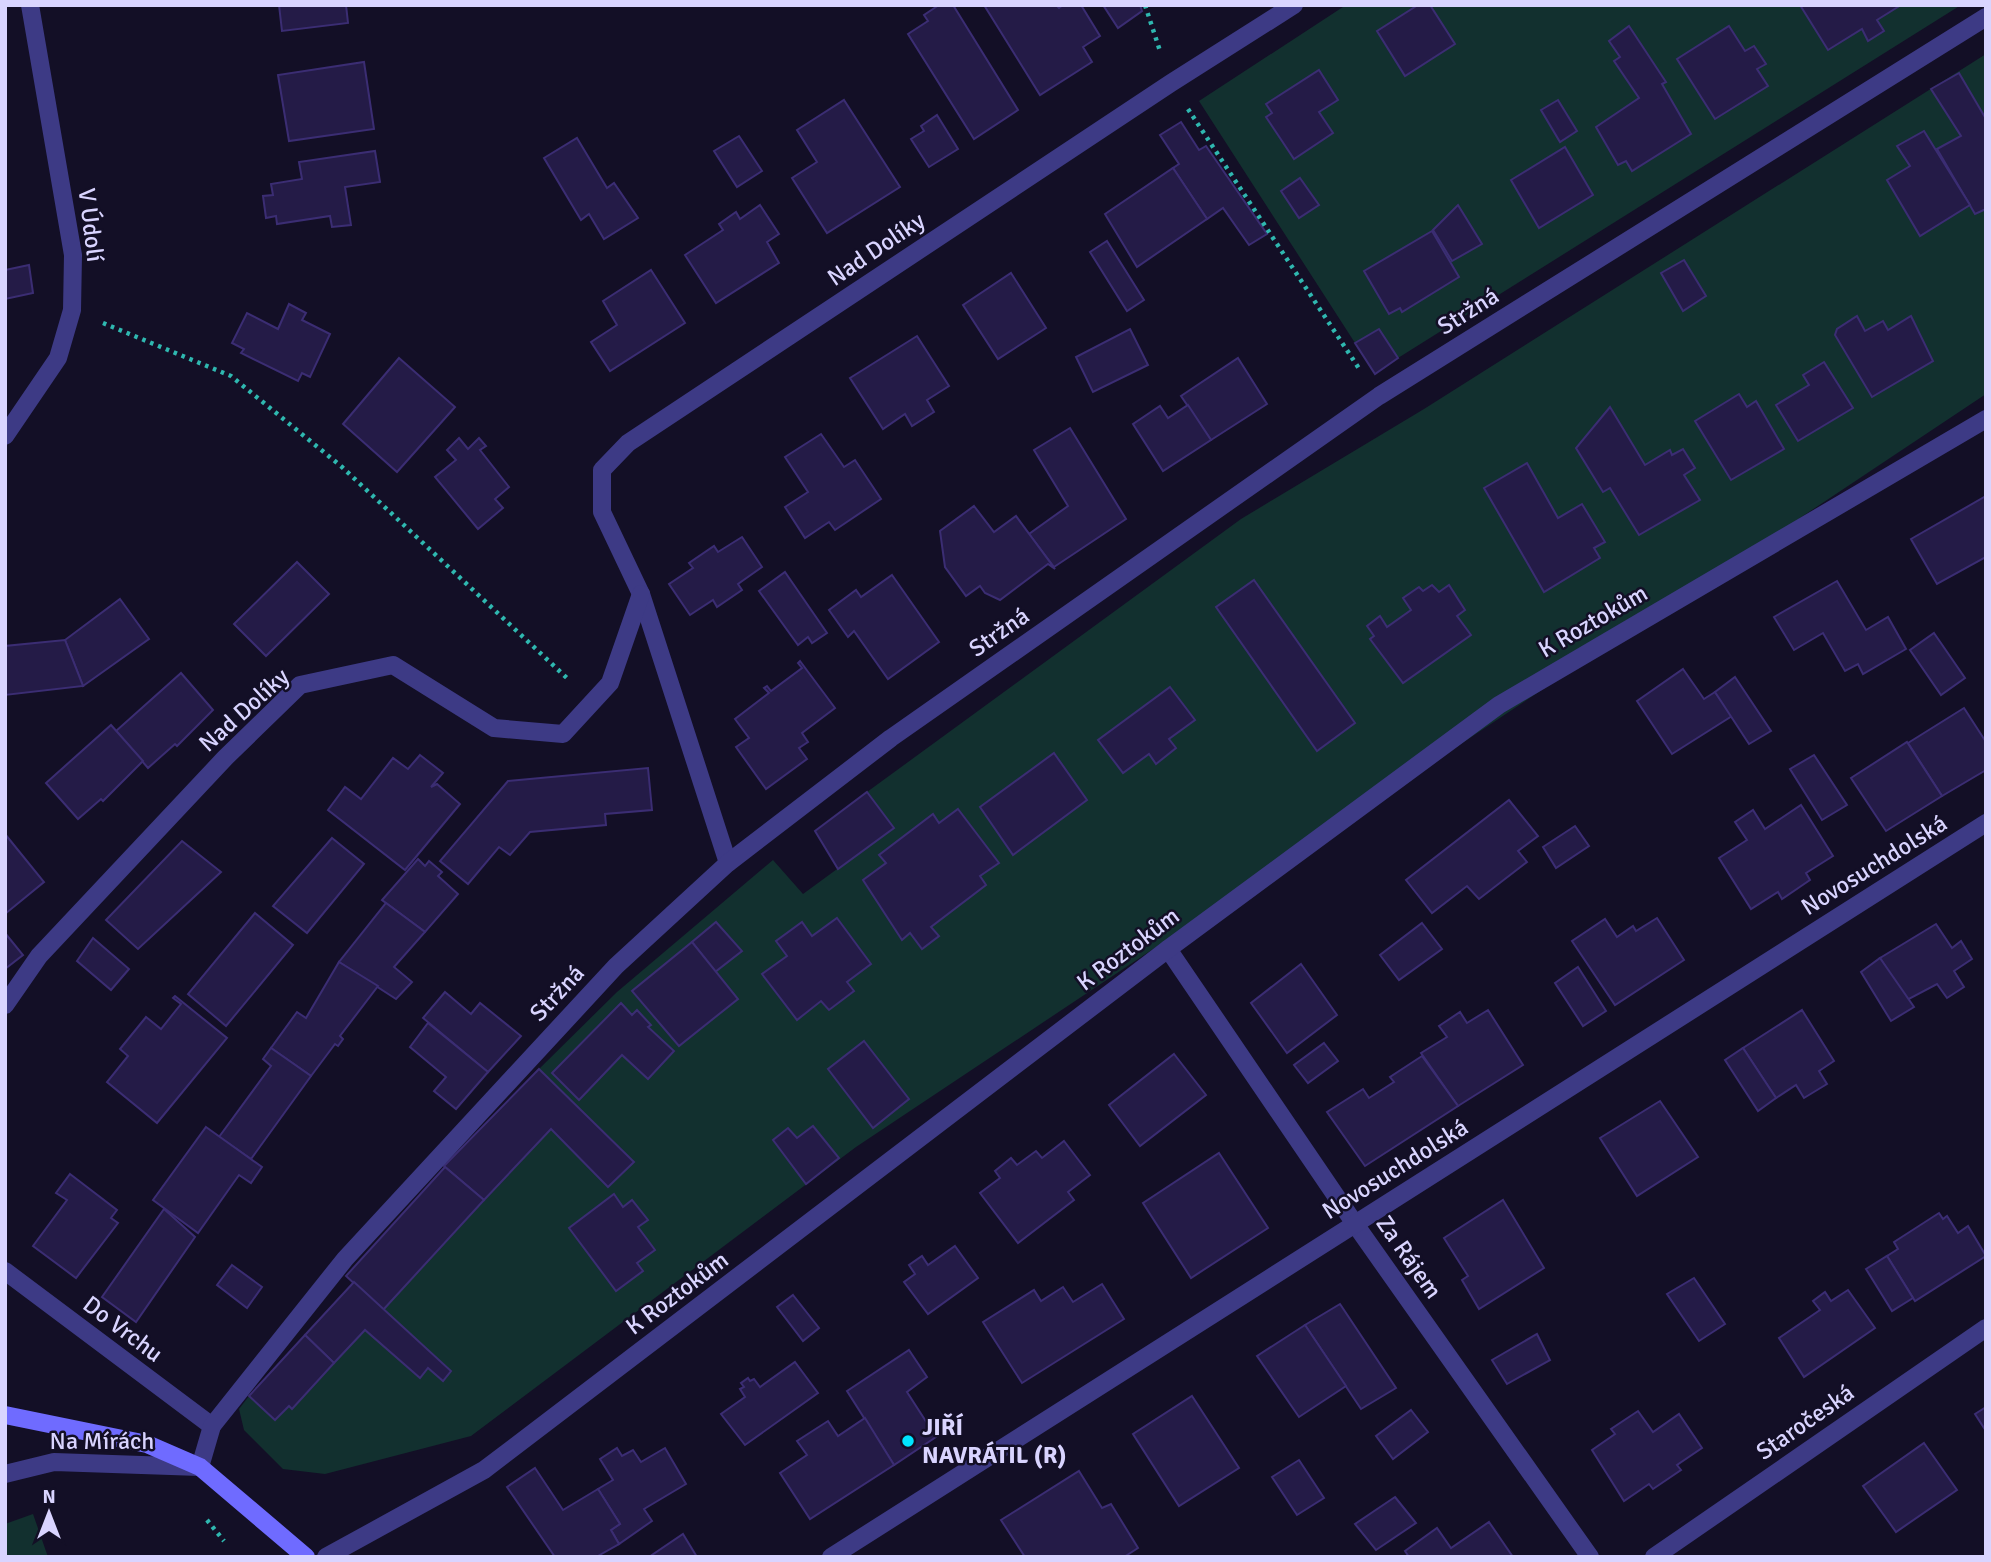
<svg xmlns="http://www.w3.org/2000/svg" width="1991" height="1562" font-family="Signika,sans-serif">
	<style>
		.green { fill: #12302f }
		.building { fill: #241b47; stroke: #3b2d73; stroke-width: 2 }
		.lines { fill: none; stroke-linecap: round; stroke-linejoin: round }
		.path { stroke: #2fb8b0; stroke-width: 4.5; stroke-dasharray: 3.5 5; stroke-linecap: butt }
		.lane { stroke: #3d3a85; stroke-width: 18 }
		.street { stroke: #3d3a85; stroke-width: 18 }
		.secondary { stroke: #6f6bff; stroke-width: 18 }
		.poi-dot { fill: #00e5ff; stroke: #130f26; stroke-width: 2.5 }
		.labels { text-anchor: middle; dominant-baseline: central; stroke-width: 5; stroke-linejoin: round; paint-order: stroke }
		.street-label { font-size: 24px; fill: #d9d4ff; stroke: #130f26 }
		.poi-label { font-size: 24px; font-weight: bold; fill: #d9d4ff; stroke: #130f26; text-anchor: start }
	</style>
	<rect width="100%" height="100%" fill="#130f26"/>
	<!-- green -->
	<g class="green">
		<polygon points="1346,5 1961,5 1398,358 1378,329 1356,343 1375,374 1199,101"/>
		<polygon points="1986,54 1986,394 856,1147 471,1436 325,1474 283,1469 244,1430 239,1409 249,1396 276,1420 365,1330 419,1378 428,1368 443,1381 451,1371 383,1310 551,1129 608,1187 630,1166 539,1069 617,992 773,860 803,894 893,828 867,792 1241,519 1424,409"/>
		<polygon points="33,1514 48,1557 5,1557 5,1524"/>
	</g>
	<!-- building -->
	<g class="building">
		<polygon points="279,5 346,5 348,23 282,31"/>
		<polygon points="939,5 953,5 1018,110 974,139 908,34 928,21 924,15"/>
		<polygon points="984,5 1056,5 1059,8 1063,5 1081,5 1100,36 1083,47 1092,62 1040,95"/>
		<polygon points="1103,5 1140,5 1142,11 1118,28"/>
		<polygon points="1418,5 1430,5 1455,44 1405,76 1377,31"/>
		<polygon points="1800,5 1901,5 1877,20 1884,31 1868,41 1862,29 1828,50"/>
		<polygon points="1629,26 1666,82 1662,84 1691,134 1632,171 1626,161 1618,165 1596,127 1639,98 1614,61 1620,57 1609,41"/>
		<polygon points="1729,26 1745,51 1754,46 1766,64 1757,69 1768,86 1715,119 1677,59"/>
		<polygon points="364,62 374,129 289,141 278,75"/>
		<polygon points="1319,70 1338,100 1319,112 1333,133 1294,159 1266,117 1272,113 1266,104"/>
		<polygon points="1959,73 1986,119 1986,209 1975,214 1937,149 1961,136 1931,89"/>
		<polygon points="844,100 900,187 827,233 792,178 817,162 797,130"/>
		<polygon points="1558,100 1577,131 1560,142 1541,110"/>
		<polygon points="937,115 958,149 929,167 911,139 924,131 921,126"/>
		<polygon points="1181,122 1199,150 1206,146 1267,234 1249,245 1223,208 1207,219 1173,168 1179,164 1160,135"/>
		<polygon points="1924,131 1970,205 1920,236 1887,180 1910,166 1897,146"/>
		<polygon points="739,136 762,171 737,187 714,151"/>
		<polygon points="577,138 607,188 614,183 638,218 604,239 589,214 581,220 544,158"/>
		<polygon points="1565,147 1593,195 1539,228 1511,180"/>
		<polygon points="375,151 380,182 345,187 351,225 332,227 330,216 277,224 276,216 266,218 263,196 273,195 271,184 302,179 299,162"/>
		<polygon points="1173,168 1207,219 1137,267 1105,214"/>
		<polygon points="1300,178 1319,205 1299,218 1281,191"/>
		<polygon points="760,205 779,234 767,242 779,263 716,303 685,255 723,230 719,224 736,212 740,219"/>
		<polygon points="1458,205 1482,244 1452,261 1433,230"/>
		<polygon points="1432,231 1459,277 1402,312 1400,308 1389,314 1364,271"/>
		<polygon points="1107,241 1144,300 1127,311 1090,252"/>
		<polygon points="1684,260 1706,296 1683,311 1661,273"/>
		<polygon points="29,265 33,293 5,299 5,270"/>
		<polygon points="651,270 685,323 610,371 591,342 617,325 603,301"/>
		<polygon points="1011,273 1046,328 998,359 963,305"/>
		<polygon points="289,304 306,313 302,320 330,334 310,377 302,373 298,381 241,353 244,349 232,343 247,313 278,329"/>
		<polygon points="1857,316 1865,331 1883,321 1888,330 1911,316 1933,361 1872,397 1835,335 1837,329"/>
		<polygon points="1130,329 1148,365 1093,392 1076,357"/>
		<polygon points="1379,329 1398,358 1375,374 1355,343"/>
		<polygon points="917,336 949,386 927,400 934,412 912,426 905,414 883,429 850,378"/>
		<polygon points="399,358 455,407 397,472 343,424"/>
		<polygon points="1238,358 1267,404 1211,440 1181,396"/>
		<polygon points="1824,362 1853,408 1798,441 1776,405 1809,385 1803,375"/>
		<polygon points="1739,394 1747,407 1756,401 1784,449 1731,480 1695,421"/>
		<polygon points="1188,405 1211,440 1163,471 1133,424 1160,406 1168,418"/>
		<polygon points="1610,407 1645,465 1670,450 1672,455 1683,449 1695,468 1684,475 1700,500 1639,535 1610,488 1603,492 1576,448"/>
		<polygon points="1070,428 1126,519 1054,567 1029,534 1068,506 1034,450"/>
		<polygon points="821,434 844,467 855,460 881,499 835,530 829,522 805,538 785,507 808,492 785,457"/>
		<polygon points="459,438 468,449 479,438 486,446 480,450 509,487 495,499 503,508 478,529 435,477 456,460 447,450"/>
		<polygon points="1527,463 1558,518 1582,504 1605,542 1594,548 1600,558 1544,592 1484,488"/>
		<polygon points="1986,496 1986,557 1937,584 1911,539"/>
		<polygon points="974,506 994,532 1016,516 1055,569 1048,564 1000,600 985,593 980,586 966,596 945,567 940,531"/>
		<polygon points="742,537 762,567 738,584 742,590 717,607 713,600 690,615 669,584 693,568 689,563 714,546 718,552"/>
		<polygon points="297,562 329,594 266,656 234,624"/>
		<polygon points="785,572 827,633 812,643 808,637 798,645 759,591"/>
		<polygon points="892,575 939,642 888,679 854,631 848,637 829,610 856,590 861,597"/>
		<polygon points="1254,580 1355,723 1317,751 1216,607"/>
		<polygon points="1837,581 1866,630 1888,617 1906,649 1863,674 1858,664 1845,671 1823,633 1794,650 1774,617"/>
		<polygon points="1432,585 1439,592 1449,585 1465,610 1457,616 1471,635 1403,683 1370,639 1374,636 1367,626 1380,616 1387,627 1411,610 1403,598 1419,587 1423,591"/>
		<polygon points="120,599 149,639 83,686 65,640"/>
		<polygon points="1934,633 1965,678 1941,695 1910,650"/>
		<polygon points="65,640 83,686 5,695 5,646"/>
		<polygon points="800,661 835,708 802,733 808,742 799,748 807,759 766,789 736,747 749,738 735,719 769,693 764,688 767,686 771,691 802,668 798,663"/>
		<polygon points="1683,669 1704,699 1715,692 1732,716 1672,754 1637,701"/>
		<polygon points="181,673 213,710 177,746 175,744 148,768 116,731"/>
		<polygon points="1735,677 1771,731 1749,744 1715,692"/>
		<polygon points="1170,687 1195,720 1169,739 1176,748 1156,764 1149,754 1123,773 1098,740"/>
		<polygon points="1964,708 1986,742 1986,770 1942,796 1908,743"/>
		<polygon points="111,725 143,761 103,801 101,799 78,819 46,783"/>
		<polygon points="1907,742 1942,796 1886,831 1851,778"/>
		<polygon points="1054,753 1087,800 1013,855 980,807"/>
		<polygon points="420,755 443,773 431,787 437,784 460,804 405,870 328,810 345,787 361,799 393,758 408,769"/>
		<polygon points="1814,755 1847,805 1822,820 1790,769"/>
		<polygon points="648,768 652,810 605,814 606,825 530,832 510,855 499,847 468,884 440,861 508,781"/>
		<polygon points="867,792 894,828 838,869 815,831"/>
		<polygon points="1509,800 1538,836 1518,851 1527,862 1479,899 1467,886 1432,913 1406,880"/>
		<polygon points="1801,805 1833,856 1806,873 1810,880 1782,899 1778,892 1751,909 1719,858 1747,840 1735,822 1753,810 1765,829"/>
		<polygon points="958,809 999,863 980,876 986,885 931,927 939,936 922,949 910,933 902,940 863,880 886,863 879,855 933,814 939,823"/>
		<polygon points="1575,826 1589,846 1556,868 1543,847"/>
		<polygon points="5,834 44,882 5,914"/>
		<polygon points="332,838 364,864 307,933 273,906"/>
		<polygon points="182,841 221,872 138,949 106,920"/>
		<polygon points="418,859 425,866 429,861 442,872 438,876 458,894 425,932 382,900"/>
		<polygon points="386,903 425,932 394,967 412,982 396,999 339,962"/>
		<polygon points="255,913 293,945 226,1026 188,994"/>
		<polygon points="837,918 871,964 847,982 854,991 829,1010 821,1001 797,1020 762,974 787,956 776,941 802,922 812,936"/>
		<polygon points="1657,918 1684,960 1615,1005 1572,941 1605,919 1617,937 1633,926 1636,931"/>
		<polygon points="716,922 742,951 715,972 692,942"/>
		<polygon points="1422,923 1442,949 1399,980 1380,955"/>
		<polygon points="1936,924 1952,948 1961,941 1972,959 1954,971 1964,987 1947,998 1937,984 1907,1000 1880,958"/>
		<polygon points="5,933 23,955 5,969"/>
		<polygon points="93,938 129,969 111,990 77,961"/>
		<polygon points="692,942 738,999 679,1046 632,991"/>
		<polygon points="1880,958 1914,1007 1891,1021 1861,972"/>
		<polygon points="339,962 378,986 340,1036 343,1039 338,1046 335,1044 311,1076 271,1048 297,1012 306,1018"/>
		<polygon points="1301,964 1337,1015 1287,1053 1251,1003"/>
		<polygon points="1578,967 1606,1011 1583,1026 1555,983"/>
		<polygon points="445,992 471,1014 480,1003 521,1036 488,1072 423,1018"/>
		<polygon points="175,996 227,1038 157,1123 107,1082 128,1056 120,1049 146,1017 161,1029 181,1004 173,998"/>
		<polygon points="621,1003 632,1015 637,1010 651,1025 648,1027 674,1051 648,1079 622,1055 579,1100 552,1073"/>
		<polygon points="1488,1010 1523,1065 1458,1106 1421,1053 1447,1037 1439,1026 1460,1012 1467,1023"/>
		<polygon points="1802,1010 1834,1061 1819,1071 1827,1084 1804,1098 1796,1085 1776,1098 1743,1048"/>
		<polygon points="428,1023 488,1072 456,1109 434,1091 446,1077 410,1047"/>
		<polygon points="864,1041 909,1099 873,1128 828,1069"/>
		<polygon points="1324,1043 1338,1061 1308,1083 1294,1065"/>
		<polygon points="271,1048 311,1076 251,1159 219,1137 271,1066 263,1059"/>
		<polygon points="1743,1048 1776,1098 1758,1111 1725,1060"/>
		<polygon points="1174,1054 1206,1095 1140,1146 1109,1105"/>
		<polygon points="1422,1056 1458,1106 1365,1166 1327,1112 1363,1089 1369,1098 1394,1082 1390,1077"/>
		<polygon points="539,1069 634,1162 608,1187 551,1129 484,1200 444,1166"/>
		<polygon points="1660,1101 1698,1157 1637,1196 1600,1138"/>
		<polygon points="813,1126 839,1158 806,1184 773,1140 788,1128 797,1138"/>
		<polygon points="206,1127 262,1167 251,1183 239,1175 198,1233 153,1200"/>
		<polygon points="1064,1141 1090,1175 1068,1192 1074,1200 1018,1243 980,1193 1000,1178 995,1171 1011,1158 1017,1165 1036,1151 1042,1158"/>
		<polygon points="1219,1153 1268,1228 1191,1278 1143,1203"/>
		<polygon points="445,1167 484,1200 383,1310 346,1276"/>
		<polygon points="70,1174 117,1210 111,1218 118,1223 76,1278 33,1246 67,1200 56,1193"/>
		<polygon points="614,1194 623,1207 632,1200 648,1220 638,1227 655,1250 637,1263 643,1271 616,1291 569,1228"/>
		<polygon points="1503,1200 1544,1268 1479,1309 1462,1280 1468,1276 1444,1238"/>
		<polygon points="164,1209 195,1237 136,1322 102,1297"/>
		<polygon points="1939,1213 1943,1219 1947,1216 1958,1233 1968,1226 1986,1256 1915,1301 1887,1256 1898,1249 1894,1242"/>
		<polygon points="955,1246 978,1278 928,1314 904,1282 915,1274 909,1265 922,1256 928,1265"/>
		<polygon points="1887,1256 1913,1298 1892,1311 1866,1269"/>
		<polygon points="232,1265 262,1287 247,1308 217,1285"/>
		<polygon points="1694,1278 1725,1324 1699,1341 1667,1294"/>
		<polygon points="354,1282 451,1371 443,1381 428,1368 420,1378 365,1330 334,1363 305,1335"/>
		<polygon points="1102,1284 1124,1319 1022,1383 983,1322 1034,1290 1041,1301 1063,1287 1073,1302"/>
		<polygon points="1848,1290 1875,1328 1804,1377 1779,1338 1820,1310 1813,1301 1825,1292 1831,1301"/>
		<polygon points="793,1295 819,1328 803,1341 777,1307"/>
		<polygon points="1340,1304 1396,1388 1361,1409 1305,1325"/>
		<polygon points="1305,1325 1346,1386 1299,1417 1257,1356"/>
		<polygon points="1537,1334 1550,1360 1507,1384 1492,1360"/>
		<polygon points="305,1335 334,1363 292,1409 289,1406 275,1420 249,1396"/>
		<polygon points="909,1350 927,1377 907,1392 936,1437 894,1465 847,1391"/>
		<polygon points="795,1362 818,1393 745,1445 721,1414 745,1397 740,1389 744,1387 741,1383 748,1378 750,1381 754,1379 760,1387"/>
		<polygon points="1192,1396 1239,1468 1179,1506 1133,1434"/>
		<polygon points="1986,1407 1986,1431 1975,1414"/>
		<polygon points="1411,1410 1428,1432 1393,1459 1376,1436"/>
		<polygon points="1638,1411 1653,1432 1679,1414 1702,1448 1677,1465 1681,1470 1653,1489 1649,1484 1624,1501 1592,1450 1615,1434 1611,1429"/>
		<polygon points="865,1418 894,1465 810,1519 780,1473 807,1455 797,1441 828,1421 838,1436"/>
		<polygon points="1924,1443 1957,1490 1896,1532 1863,1486"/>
		<polygon points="617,1448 622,1456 633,1450 641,1462 665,1448 686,1484 644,1509 652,1521 619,1544 611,1530 620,1524 598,1489 613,1480 600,1459"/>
		<polygon points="1299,1460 1324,1498 1297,1515 1272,1477"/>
		<polygon points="535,1468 563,1510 598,1489 620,1524 611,1530 619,1544 596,1557 555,1557 507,1487"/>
		<polygon points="1079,1471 1102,1508 1111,1504 1138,1548 1124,1557 1025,1557 1001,1520"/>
		<polygon points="1395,1497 1416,1523 1376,1550 1355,1524"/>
		<polygon points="1489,1522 1513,1557 1409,1557 1405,1551 1437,1528 1451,1548"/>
		<polygon points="683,1534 697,1557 649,1557"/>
	</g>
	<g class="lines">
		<!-- path -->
		<g class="path">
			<polyline points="1145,5 1160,51"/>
			<polyline points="1188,109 1360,370"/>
			<polyline points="103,323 231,376 342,467 569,680"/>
			<polyline points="207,1520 224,1541"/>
		</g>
		<!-- lane -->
		<polyline class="lane" points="5,1474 54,1462 200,1467"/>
		<!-- street -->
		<g class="street">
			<polyline points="5,436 58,358 72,310 73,255 30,5"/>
			<polyline points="728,863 641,594 602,512 602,470 628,443 1171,83 1294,5"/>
			<polyline points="1168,949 1355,1224 1590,1557"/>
			<polyline points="5,1005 39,956 225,758 300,685 393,665 494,728 563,734 610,683 641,594"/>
			<polyline points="5,1271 212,1426"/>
			<polyline points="200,1467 212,1426 345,1259 616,966 728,863 891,738 1379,396 1986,17"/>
			<polyline points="326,1557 484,1470 1168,949 1499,705 1986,419"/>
			<polyline points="831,1557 1986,823"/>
			<polyline points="1654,1557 1986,1328"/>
		</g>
		<!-- secondary -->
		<polyline class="secondary" points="5,1415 147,1444 200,1467 306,1557"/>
	</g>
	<!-- markers -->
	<circle class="poi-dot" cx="908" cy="1441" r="7"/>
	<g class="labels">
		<!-- street labels -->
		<g class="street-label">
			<text transform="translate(91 225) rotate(83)">V Údolí</text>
			<text transform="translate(876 249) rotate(-34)">Nad Dolíky</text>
			<text transform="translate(1468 311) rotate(-32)">Stržná</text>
			<text transform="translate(1593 621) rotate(-30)">K Roztokům</text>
			<text transform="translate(999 632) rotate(-35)">Stržná</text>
			<text transform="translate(244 710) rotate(-42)">Nad Dolíky</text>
			<text transform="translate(1874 865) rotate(-32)">Novosuchdolská</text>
			<text transform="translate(1128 949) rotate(-37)">K Roztokům</text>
			<text transform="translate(557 993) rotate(-47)">Stržná</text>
			<text transform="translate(1395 1169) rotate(-32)">Novosuchdolská</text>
			<text transform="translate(1409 1257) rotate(55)">Za Rájem</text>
			<text transform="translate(677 1293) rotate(-37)">K Roztokům</text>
			<text transform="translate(123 1329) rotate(37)">Do Vrchu</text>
			<text transform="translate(1805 1422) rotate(-35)">Staročeská</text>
			<text x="102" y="1441">Na Mírách</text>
		</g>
		<!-- poi labels -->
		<g class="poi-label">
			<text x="922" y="1427">JIŘÍ<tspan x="922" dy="28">NAVRÁTIL (R)</tspan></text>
		</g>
	</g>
	<!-- border -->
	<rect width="1991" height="1562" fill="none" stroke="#d9d4ff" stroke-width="14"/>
	<!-- north arrow -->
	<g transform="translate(49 1513)" stroke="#130f26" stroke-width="5" paint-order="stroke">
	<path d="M0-5L12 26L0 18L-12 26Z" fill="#d9d4ff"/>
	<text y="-10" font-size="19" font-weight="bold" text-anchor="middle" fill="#d9d4ff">N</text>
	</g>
</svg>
